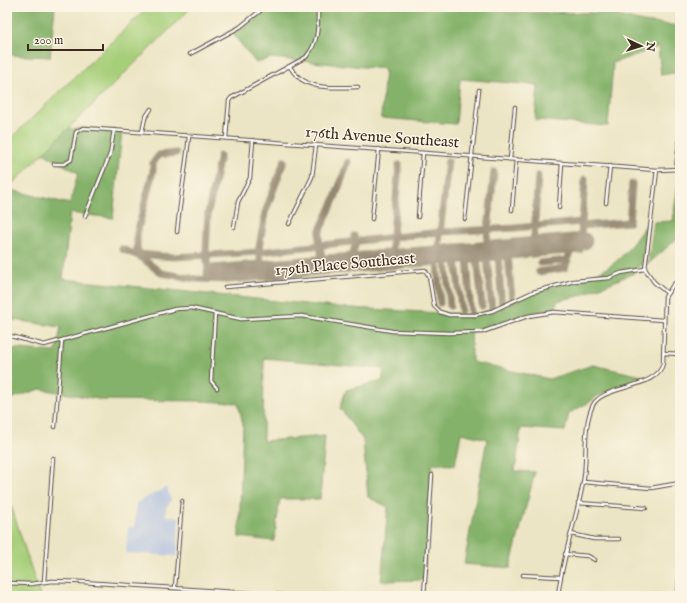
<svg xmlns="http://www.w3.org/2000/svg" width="687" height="603" font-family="'IM FELL English',serif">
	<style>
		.industrial { fill: #b8c5de }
		.green { fill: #a7cf7a; stroke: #717c4c }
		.forest { fill: #85b26a; stroke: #606e44 }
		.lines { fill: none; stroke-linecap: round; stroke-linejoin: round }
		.taxiway { stroke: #948872; stroke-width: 7 }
		.runway { stroke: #948872; stroke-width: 17 }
		.minor-casing { stroke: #564637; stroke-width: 4.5 }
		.minor { stroke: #fff; stroke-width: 2.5 }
		.labels { text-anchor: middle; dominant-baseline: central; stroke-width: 3; stroke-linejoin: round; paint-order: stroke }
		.street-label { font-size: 16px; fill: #3b2a1e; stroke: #fcf5e5 }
	</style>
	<rect width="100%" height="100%" fill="#fcf5e5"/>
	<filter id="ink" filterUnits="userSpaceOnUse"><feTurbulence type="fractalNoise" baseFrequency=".025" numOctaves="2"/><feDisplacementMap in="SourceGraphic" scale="8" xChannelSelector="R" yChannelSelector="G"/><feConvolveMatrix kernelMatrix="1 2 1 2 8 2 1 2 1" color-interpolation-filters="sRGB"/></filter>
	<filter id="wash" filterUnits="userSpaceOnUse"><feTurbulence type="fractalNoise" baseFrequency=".012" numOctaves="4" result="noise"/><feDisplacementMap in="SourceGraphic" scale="16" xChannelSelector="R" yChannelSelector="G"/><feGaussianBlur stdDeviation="0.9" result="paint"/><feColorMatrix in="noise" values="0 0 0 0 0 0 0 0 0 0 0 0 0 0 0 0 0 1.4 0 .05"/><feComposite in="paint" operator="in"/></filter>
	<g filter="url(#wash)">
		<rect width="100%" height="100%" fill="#ece5c5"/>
		<!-- industrial -->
		<polygon class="industrial" points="167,487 171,500 166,508 166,516 179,517 177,556 126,553 128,527 135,527 136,503"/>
		<!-- green -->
		<g class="green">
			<polygon points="148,7 192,7 7,189 7,142"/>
			<polygon points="7,493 40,596 7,596"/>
		</g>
		<!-- forest -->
		<g class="forest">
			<polygon points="7,7 55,7 50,57 7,55"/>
			<polygon points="268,7 506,7 506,12 607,13 643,22 680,26 680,72 661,75 658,47 613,63 608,126 535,120 538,85 460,79 456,124 381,118 385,69 271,58 256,63 232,33 247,25"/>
			<path d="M83,128L122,131L113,218L70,213L63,279L334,307L475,315C496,309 514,298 535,292C556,285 593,278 610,266C626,256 636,237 648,223L642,264L633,270L634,273L579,296L557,301L556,310C525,309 501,327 471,332L472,362L549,379L593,365L646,377L597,396L590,402L569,413L565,431L521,428L515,471L535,472L510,568L464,564L487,439L461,433L455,465L432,464L424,580L381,581L388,507L368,497L363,440L340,408L346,390L382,381L384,369L264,358L263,441L325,436L320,499H280L274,541L239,537L243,424L238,403L199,401L104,400L40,389L7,400V348L56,352L61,327L7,319V189L70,204L78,173L43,153L68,129Z"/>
			<polygon points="680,169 680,236 648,264 654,222 673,221"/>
		</g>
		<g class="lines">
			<!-- taxiway -->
			<g class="taxiway">
				<polyline points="176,153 159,155 153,163 153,171 137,233 137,250 141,257 161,273 196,279 228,280"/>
				<polyline points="581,226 629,222 632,184"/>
				<polyline points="530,245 534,236 538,176"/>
				<polyline points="122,249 141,257"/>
				<polyline points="486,249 494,172"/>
				<polyline points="438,253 448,161"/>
				<polyline points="139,254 173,257 259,252 440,232 515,228 581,222"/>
				<polyline points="417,255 428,261"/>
				<polyline points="508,255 512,301"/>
				<polyline points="487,256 492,310"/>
				<polyline points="498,256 502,306"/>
				<polyline points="391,257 399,165"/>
				<polyline points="477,257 482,306"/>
				<polyline points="467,258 471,315"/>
				<polyline points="456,259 461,310"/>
				<polyline points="446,260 450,306"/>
				<polyline points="350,261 355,246 354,236"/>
				<polyline points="437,261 440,303"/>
				<polyline points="540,263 568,260"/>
				<polyline points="324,271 319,239 320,230 335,198 348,162"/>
				<polyline points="227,272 228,280 580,250 585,179"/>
				<polyline points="539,272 565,268 571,250"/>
				<polyline points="262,276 259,248 265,213 284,161"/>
				<polyline points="209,279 206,251 208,213 220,156"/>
			</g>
			<!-- runway -->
			<polyline class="runway" points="212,273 584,241"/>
		</g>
	</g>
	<g filter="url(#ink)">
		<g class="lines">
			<!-- minor casing -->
			<g class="minor-casing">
				<g id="minor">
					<polyline points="190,54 240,27 265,7"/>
					<path d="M290,67C305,92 332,87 358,87"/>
					<polyline points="142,132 145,118 151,109"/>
					<path d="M226,138L229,101L231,98L306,57C319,42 318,26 318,7"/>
					<polyline points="510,159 515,107"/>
					<polyline points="54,164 64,164 71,160 76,132 83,128 657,170 680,169"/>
					<polyline points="676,169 680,133"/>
					<polyline points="657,170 645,269 654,282 667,293"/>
					<polyline points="606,203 610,166"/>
					<polyline points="559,208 562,163"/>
					<polyline points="512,210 516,159"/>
					<polyline points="85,216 110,154 114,130"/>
					<polyline points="418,217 423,153"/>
					<polyline points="372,219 379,149"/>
					<polyline points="465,219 479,90"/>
					<polyline points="289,224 312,177 316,145"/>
					<polyline points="234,227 238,202 250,178 253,140"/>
					<path d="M177,232C180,200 186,168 189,136"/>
					<polyline points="225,287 425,270 429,276 434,306 440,312 449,315 475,315 492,311 533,292 574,281 609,278 621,273 645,269"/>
					<polyline points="215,313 211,381 217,388"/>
					<polyline points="7,335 44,345 175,309 191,308 241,319 302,316 392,331 449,333 482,332 528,316 554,312 663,320"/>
					<polyline points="663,353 680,354"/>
					<polyline points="55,427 62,341"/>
					<polyline points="584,482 651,488 680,483"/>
					<polyline points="578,503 646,508"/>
					<polyline points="571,534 594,539 619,539"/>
					<polyline points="565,554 588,556 595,560"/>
					<polyline points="523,575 560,577"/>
					<polyline points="44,582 53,458"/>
					<polyline points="7,583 31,584 52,581 82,582 297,596"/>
					<polyline points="175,588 182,501"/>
					<polyline points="558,595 576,596"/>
					<polyline points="215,596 215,591"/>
					<polyline points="424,596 432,475"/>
					<path d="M558,596C562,558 576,521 583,483C588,460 582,427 593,405C602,385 659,389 663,363L665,297L673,285L680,279"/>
					<polyline points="678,596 680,567"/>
				</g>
			</g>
			<!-- minor -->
			<use href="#minor" class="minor"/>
		</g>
	</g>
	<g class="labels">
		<!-- street labels -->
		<g class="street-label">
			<text transform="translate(382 138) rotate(4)">176th Avenue Southeast</text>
			<text transform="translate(345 265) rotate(-5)">179th Place Southeast</text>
		</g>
	</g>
	<!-- margin -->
	<rect width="687" height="603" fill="none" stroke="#fcf5e5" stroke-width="24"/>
	<!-- north arrow -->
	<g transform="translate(641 46) rotate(94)" stroke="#fcf5e5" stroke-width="3" paint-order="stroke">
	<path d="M0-3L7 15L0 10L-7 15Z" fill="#3b2a1e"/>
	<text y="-6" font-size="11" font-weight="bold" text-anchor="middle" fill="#3b2a1e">N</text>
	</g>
	<!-- scale -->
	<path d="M28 44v6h75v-6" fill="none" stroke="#3b2a1e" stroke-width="2"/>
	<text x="34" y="44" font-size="12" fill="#3b2a1e" stroke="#fcf5e5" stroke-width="3" paint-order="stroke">200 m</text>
</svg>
